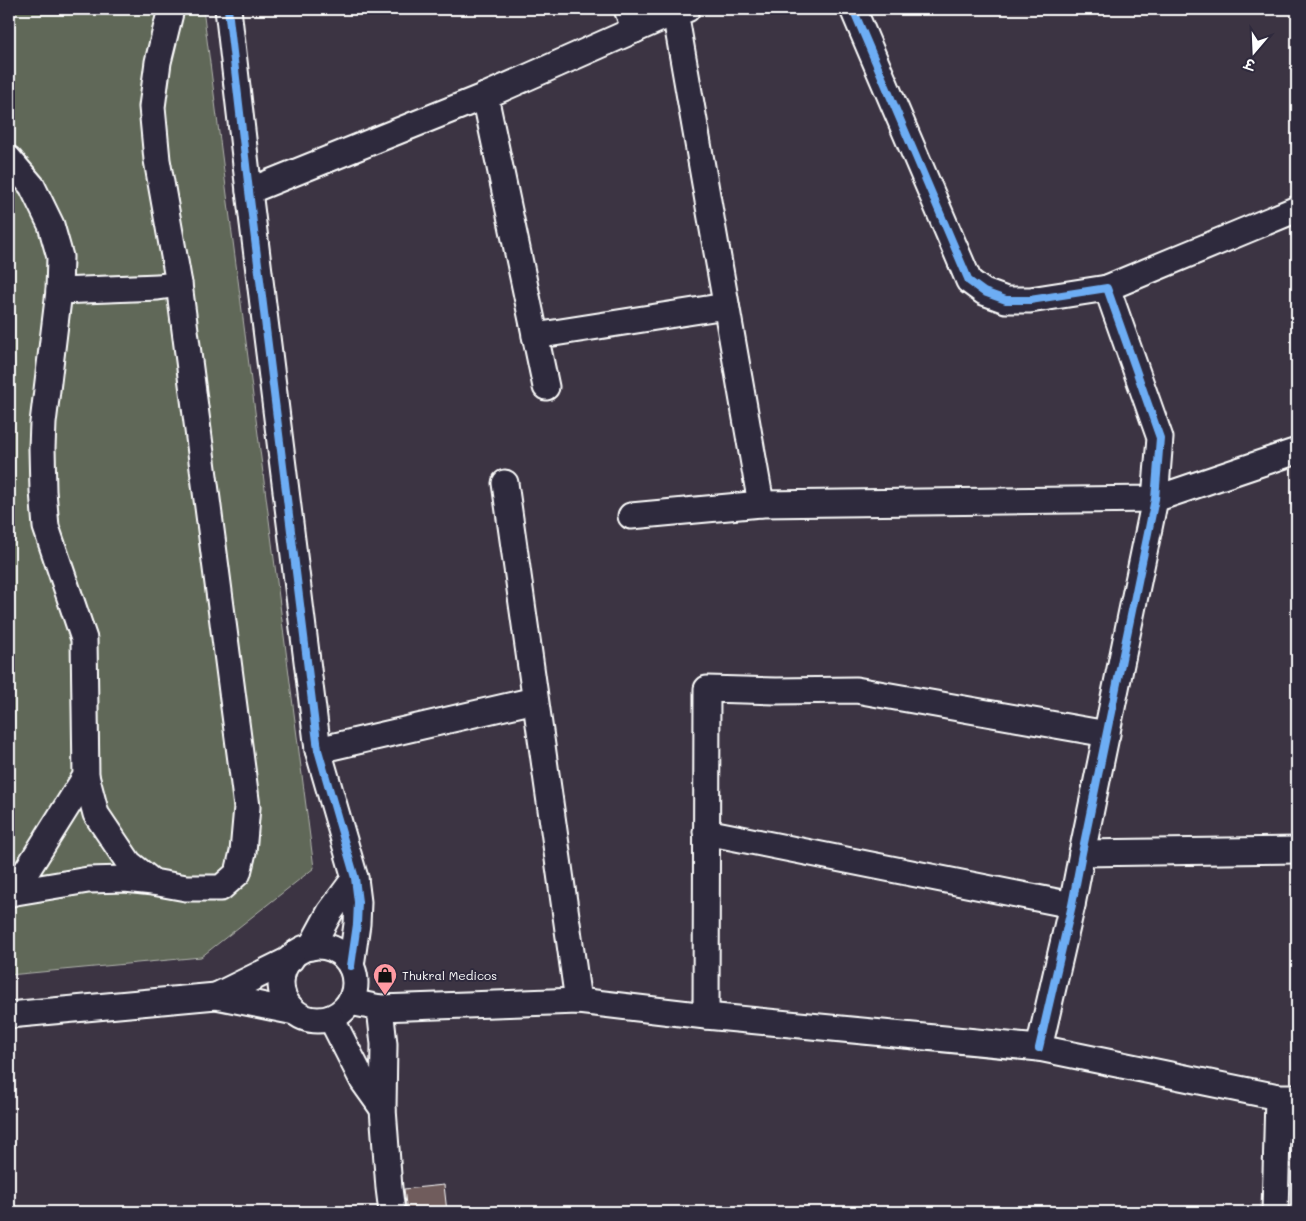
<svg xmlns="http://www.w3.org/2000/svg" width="1306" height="1221" font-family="Mali,'Playpen Sans Deva',sans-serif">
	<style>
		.green { fill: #606759; stroke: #b0b3ac }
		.building { fill: #6f5c5c; stroke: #fff }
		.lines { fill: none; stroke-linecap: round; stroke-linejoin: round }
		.minor-casing { stroke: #fff; stroke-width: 29 }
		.minor { stroke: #2f2a3d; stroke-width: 25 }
		.cycleway-casing { stroke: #2f2a3d; stroke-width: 11 }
		.cycleway { stroke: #6dadf4; stroke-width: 8 }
		.labels { text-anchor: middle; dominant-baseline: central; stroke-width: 4; stroke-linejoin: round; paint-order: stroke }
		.poi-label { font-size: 12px; fill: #fff; stroke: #2f2a3d; text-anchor: start }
	</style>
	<rect width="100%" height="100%" fill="#3c3443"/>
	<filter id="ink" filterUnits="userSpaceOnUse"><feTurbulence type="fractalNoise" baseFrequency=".02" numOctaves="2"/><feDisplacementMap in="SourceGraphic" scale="10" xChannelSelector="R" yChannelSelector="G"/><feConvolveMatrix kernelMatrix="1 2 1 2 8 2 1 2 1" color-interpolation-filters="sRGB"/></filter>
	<g filter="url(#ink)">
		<!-- green -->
		<polygon class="green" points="9,9 203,9 314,868 201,957 9,975"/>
		<!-- building -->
		<polygon class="building" points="444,1185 447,1212 407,1212 404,1189"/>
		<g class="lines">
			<!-- minor casing -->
			<g class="minor-casing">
				<g id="minor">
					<polyline points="228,9 249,191 318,750 355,878 358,902 357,924 351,966"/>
					<polyline points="627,9 635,30"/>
					<polyline points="687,9 675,12 761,504"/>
					<polyline points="853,9 969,281 984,292 1006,300 1030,300 1107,288 1160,438 1155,499 1082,853 1072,905 1039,1048"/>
					<polyline points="485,96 546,387"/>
					<polyline points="9,159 32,186 51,225 60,257 59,291 43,423 42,448 43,491 46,527 84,639 86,776 24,875 9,894"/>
					<polyline points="249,191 485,96 675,12"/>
					<polyline points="1107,288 1297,209"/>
					<polyline points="59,291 158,287 179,284 157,160 152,107 158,62 171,9"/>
					<polyline points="535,336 726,306"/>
					<polyline points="505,483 578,1001"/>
					<polyline points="631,516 761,504 1155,499 1297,451"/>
					<polyline points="318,750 535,700"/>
					<polyline points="86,776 96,814 129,863 153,882 186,888 221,888 238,873 243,852 247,807 179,284"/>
					<polyline points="706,832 1072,905"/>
					<polyline points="1082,853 1297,850"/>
					<polyline points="10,893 88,880 125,879 153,882"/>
					<circle cx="318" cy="983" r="37"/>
					<polyline points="311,947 330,912 355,878"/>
					<polyline points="216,996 291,959"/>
					<polyline points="350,1002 380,1008 578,1001 706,1016 1039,1048 1278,1097 1297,1097"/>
					<polyline points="380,1008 384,1044 383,1109 389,1188 392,1212"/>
					<polyline points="9,1015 216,996 295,1012"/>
					<polyline points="706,1016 707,689 776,691 856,690 1107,734"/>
					<polyline points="331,1018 363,1081 383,1109"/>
					<polyline points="1275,1212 1278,1097"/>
				</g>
			</g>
			<!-- minor -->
			<use href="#minor" class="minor"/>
			<!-- cycleway casing -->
			<g class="cycleway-casing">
				<g id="cycleway">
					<polyline points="228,9 249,191 318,750 355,878 358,902 357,924 351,966"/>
					<polyline points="853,9 969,281 984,292 1006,300 1030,300 1107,288 1160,438 1155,499 1082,853 1072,905 1039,1048"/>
				</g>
			</g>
			<!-- cycleway -->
			<use href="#cycleway" class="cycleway"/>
		</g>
	</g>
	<!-- icons -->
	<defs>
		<g id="shop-pin" transform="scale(1.25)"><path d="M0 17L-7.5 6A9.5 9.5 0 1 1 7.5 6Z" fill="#ff9aa2" stroke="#2f2a3d"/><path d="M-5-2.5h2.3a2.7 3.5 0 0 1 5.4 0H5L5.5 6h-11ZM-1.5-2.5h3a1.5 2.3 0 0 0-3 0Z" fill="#111"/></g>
	</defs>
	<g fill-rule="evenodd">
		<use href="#shop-pin" x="385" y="975"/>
	</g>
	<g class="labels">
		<!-- poi labels -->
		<g class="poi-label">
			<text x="402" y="975">Thukral Medicos</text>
		</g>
	</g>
	<!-- margin -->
	<rect width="1306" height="1221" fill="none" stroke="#2f2a3d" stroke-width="30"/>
	<rect x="15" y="15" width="1276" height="1191" fill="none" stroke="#fff" stroke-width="2" filter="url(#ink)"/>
	<!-- north arrow -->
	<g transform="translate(1254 52) rotate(199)" stroke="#2f2a3d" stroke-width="4" paint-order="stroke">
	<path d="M0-4L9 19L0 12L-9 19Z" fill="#ffffff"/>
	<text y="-8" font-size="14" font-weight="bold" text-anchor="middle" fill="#ffffff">उ</text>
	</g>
</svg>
